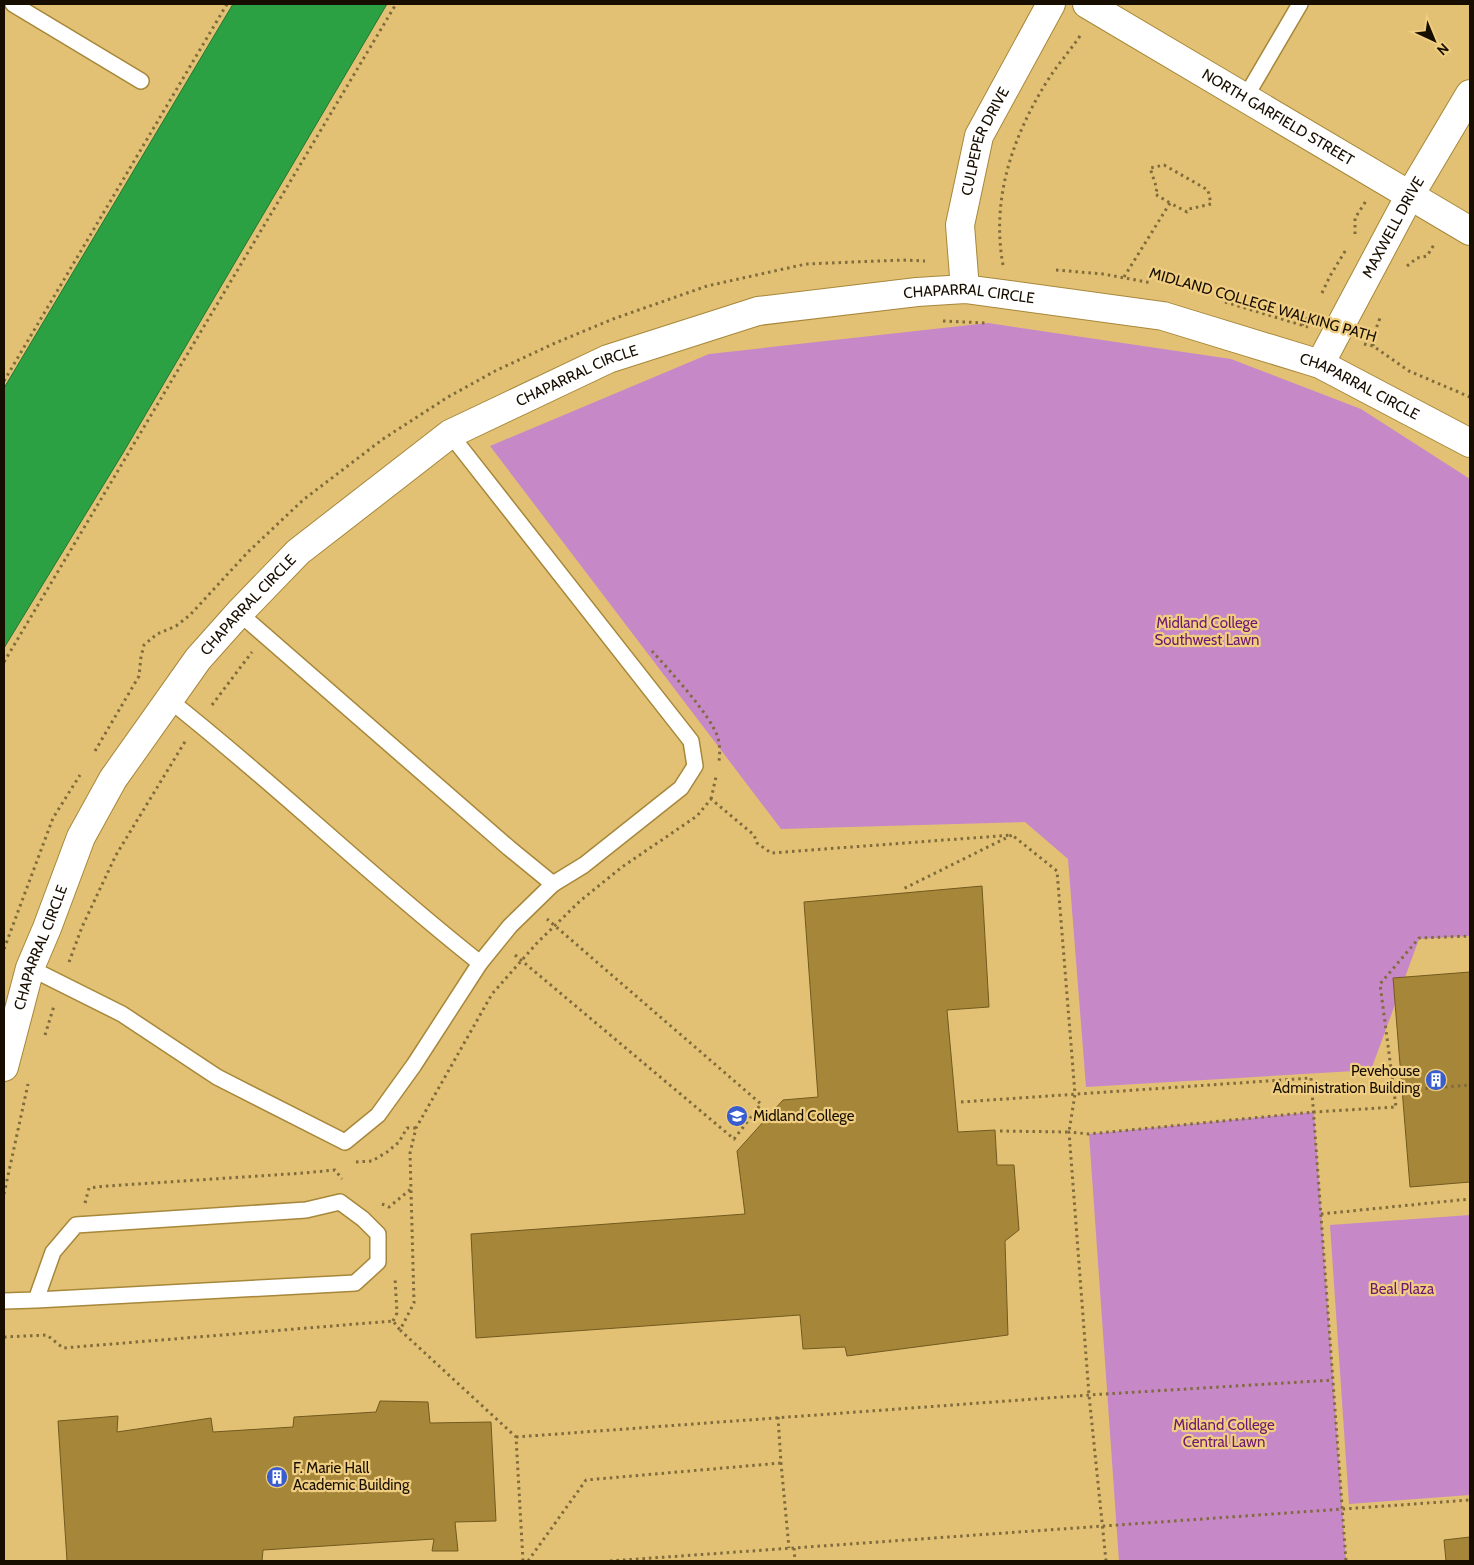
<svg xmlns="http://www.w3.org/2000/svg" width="1474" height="1565" font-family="Cabin,sans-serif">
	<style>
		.green { fill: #c788c8 }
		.water { fill: #2ba144; stroke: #257530 }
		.building { fill: #a68739; stroke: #725a1e }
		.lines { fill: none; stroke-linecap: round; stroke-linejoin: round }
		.lane-casing { stroke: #a7873a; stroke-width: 18 }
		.street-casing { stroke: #a7873a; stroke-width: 30 }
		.secondary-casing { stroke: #a7873a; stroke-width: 30 }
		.path { stroke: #806b3c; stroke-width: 3; stroke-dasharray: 2.5 4; stroke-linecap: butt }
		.lane { stroke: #fff; stroke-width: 15 }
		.street { stroke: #fff; stroke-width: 28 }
		.secondary { stroke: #fff; stroke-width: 28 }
		.labels { text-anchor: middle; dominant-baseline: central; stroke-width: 4.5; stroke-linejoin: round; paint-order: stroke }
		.street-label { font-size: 15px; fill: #180e00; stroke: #efce81 }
		.park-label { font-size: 15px; fill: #6e1871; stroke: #efce81 }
		.poi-label { font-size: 15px; fill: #180e00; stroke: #efce81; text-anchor: start }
	</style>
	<rect width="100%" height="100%" fill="#e2c174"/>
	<!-- green -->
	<g class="green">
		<polygon points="988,323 1231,359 1361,409 1470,479 1470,936 1419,939 1371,1070 1086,1087 1068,859 1025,822 781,829 490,446 709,354"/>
		<polygon points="1314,1112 1346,1561 1119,1561 1089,1134"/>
		<polygon points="1470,1215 1470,1495 1349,1504 1330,1225"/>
	</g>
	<!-- water -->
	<polygon class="water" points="233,4 387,4 123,453 4,648 4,388"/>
	<!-- building -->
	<g class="building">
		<polygon points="982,886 989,1007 947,1010 958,1132 995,1130 997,1165 1014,1165 1019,1230 1005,1241 1008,1335 847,1356 845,1347 803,1349 800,1315 476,1338 471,1234 745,1214 737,1151 783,1100 818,1097 804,902"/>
		<polygon points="1470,972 1470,1182 1410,1187 1393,978"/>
		<polygon points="380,1401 428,1402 430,1423 491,1422 496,1521 455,1522 458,1551 432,1551 434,1539 263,1550 262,1561 67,1561 58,1421 118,1416 117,1432 211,1418 213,1432 293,1427 294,1417 376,1412"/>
		<polygon points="1470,1537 1470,1561 1446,1561 1444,1540"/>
	</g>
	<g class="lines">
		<!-- lane casing -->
		<g class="lane-casing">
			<g id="lane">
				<polyline points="13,4 141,81"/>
				<polyline points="1245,98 1300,4"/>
				<polyline points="239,613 509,848 553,884 584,865 681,788 695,766 691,741 450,434"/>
				<polyline points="480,963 510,926 553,884"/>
				<path d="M30,968L122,1014L217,1077L345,1142L378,1115L414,1065L480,963C373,879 275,783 168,699"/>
				<polyline points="4,1301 36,1300 355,1283 378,1262 378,1234 363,1219 340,1202 306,1210 76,1225 53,1252 36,1300"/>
			</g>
		</g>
		<!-- street casing -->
		<g class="street-casing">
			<g id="street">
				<path id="s1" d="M965,289L960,225L979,136L1051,4"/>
				<path id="s2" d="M4,1067L30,968L47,928L81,837L113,779L198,659L239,613L298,552L450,434L608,359L758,311L917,292L965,289L1163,316L1320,364L1470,443"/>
			</g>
		</g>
		<!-- secondary casing -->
		<g class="secondary-casing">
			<g id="secondary">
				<path id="s3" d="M1087,4L1470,231"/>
				<path id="s4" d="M1320,364L1410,195L1470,94"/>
			</g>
		</g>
		<!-- path -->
		<g class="path">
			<polyline points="1355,234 1355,218 1366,201"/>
			<path d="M1003,265C991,200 1012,138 1046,83C1057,65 1070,51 1082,33"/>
			<polyline points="1407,266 1417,258 1427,256 1435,243"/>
			<polyline points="1056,270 1103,274 1152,283"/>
			<polyline points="1124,277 1170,203 1187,212 1189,209 1211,204 1208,190 1164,165 1150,168 1157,189 1155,194 1170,203"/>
			<polyline points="1322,293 1330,276 1347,248"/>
			<polyline points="1225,302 1308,327"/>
			<polyline points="943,321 986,323"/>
			<polyline points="1302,325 1314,310"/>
			<polyline points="1364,344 1373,346 1409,371 1470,397"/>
			<polyline points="1373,346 1374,334 1380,318"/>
			<polyline points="4,381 227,4"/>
			<path d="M652,651C669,670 711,715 718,738C720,746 720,754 719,761"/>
			<polyline points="4,662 396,4"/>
			<polyline points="212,705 252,652"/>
			<polyline points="95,751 139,676 141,657 144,645 157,634 176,626 190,615 248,552 303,500 383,439 448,397 497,370 553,344 613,319 707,286 806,264 903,260 925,261"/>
			<polyline points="711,799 716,777"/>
			<polyline points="4,949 53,818 80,775"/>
			<polyline points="515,955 734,1139 761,1104 547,919"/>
			<polyline points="69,962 82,927 116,855 186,740"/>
			<polyline points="45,1035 54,1006"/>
			<polyline points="1393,1091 1470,1085"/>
			<polyline points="961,1102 1311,1078 1346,1561"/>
			<polyline points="1000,1131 1069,1132 1075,1094 1057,871 1012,835"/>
			<polyline points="356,1162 372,1161 387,1152 399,1142 407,1128 416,1128"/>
			<polyline points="4,1194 28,1084"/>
			<polyline points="85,1203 89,1188 107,1186 304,1173 335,1170 342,1179"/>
			<polyline points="382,1204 389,1207 411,1189"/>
			<polyline points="1321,1214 1470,1199"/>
			<polyline points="393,1321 397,1313 395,1278"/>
			<polyline points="4,1337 47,1335 63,1348 393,1321 400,1330"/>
			<polyline points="778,1417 781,1463 789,1548"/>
			<polyline points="516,1437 1089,1395 1333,1380"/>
			<polyline points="794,1548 795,1561"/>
			<polyline points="523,1561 516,1437 400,1330 414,1303 410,1153 416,1128 492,994 537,943 580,901 622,867 697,816 711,799 754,835 757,843 771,853 1012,835 903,889"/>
			<polyline points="528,1561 586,1480 781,1463"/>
			<polyline points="610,1561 1470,1500"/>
			<polyline points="1106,1561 1089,1395 1069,1132 1089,1134 1314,1112 1396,1107 1380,984 1419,938 1470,936"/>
		</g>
		<!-- lane -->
		<use href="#lane" class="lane"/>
		<!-- street -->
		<use href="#street" class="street"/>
		<!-- secondary -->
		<use href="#secondary" class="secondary"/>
	</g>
	<!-- icons -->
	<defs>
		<g id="building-disc" transform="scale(1.125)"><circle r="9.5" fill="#395dce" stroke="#efce81"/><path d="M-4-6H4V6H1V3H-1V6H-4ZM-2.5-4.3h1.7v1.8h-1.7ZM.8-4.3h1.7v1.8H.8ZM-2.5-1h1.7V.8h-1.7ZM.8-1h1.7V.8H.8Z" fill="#fff"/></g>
		<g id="university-disc" transform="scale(1.125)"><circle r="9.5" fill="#395dce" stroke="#efce81"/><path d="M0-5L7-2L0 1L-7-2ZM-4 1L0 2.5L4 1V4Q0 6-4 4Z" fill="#fff"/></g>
	</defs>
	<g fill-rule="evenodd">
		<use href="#building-disc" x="1436" y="1080"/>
		<use href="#university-disc" x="737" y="1116"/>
		<use href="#building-disc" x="277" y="1477"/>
	</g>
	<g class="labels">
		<!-- street labels -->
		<g class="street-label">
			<text stroke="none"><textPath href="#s3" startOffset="222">NORTH GARFIELD STREET</textPath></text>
			<text stroke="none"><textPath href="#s1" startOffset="152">CULPEPER DRIVE</textPath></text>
			<text stroke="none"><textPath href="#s4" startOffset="155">MAXWELL DRIVE</textPath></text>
			<text stroke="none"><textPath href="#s2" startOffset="1340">CHAPARRAL CIRCLE</textPath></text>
			<text transform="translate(1263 305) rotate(16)">MIDLAND COLLEGE WALKING PATH</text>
			<text stroke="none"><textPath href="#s2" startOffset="935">CHAPARRAL CIRCLE</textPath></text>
			<text stroke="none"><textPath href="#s2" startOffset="1745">CHAPARRAL CIRCLE</textPath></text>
			<text stroke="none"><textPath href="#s2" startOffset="530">CHAPARRAL CIRCLE</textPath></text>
			<text stroke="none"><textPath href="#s2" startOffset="125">CHAPARRAL CIRCLE</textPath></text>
		</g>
		<!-- park labels -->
		<g class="park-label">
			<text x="1207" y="623">Midland College<tspan x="1207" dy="17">Southwest Lawn</tspan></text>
			<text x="1402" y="1289">Beal Plaza</text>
			<text x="1224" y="1425">Midland College<tspan x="1224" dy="17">Central Lawn</tspan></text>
		</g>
		<!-- poi labels -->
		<g class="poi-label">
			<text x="1420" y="1071" text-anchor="end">Pevehouse<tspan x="1420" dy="17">Administration Building</tspan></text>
			<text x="753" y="1116">Midland College</text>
			<text x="293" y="1468">F. Marie Hall<tspan x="293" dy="17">Academic Building</tspan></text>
		</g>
	</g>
	<!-- border -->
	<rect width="1474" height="1565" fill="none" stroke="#180e00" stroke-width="10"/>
	<!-- north arrow -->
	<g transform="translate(1434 40) rotate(136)" stroke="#efce81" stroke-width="4" paint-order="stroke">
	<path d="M0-4L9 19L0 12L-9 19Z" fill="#180e00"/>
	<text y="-8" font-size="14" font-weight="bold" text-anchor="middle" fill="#180e00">N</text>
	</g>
</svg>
